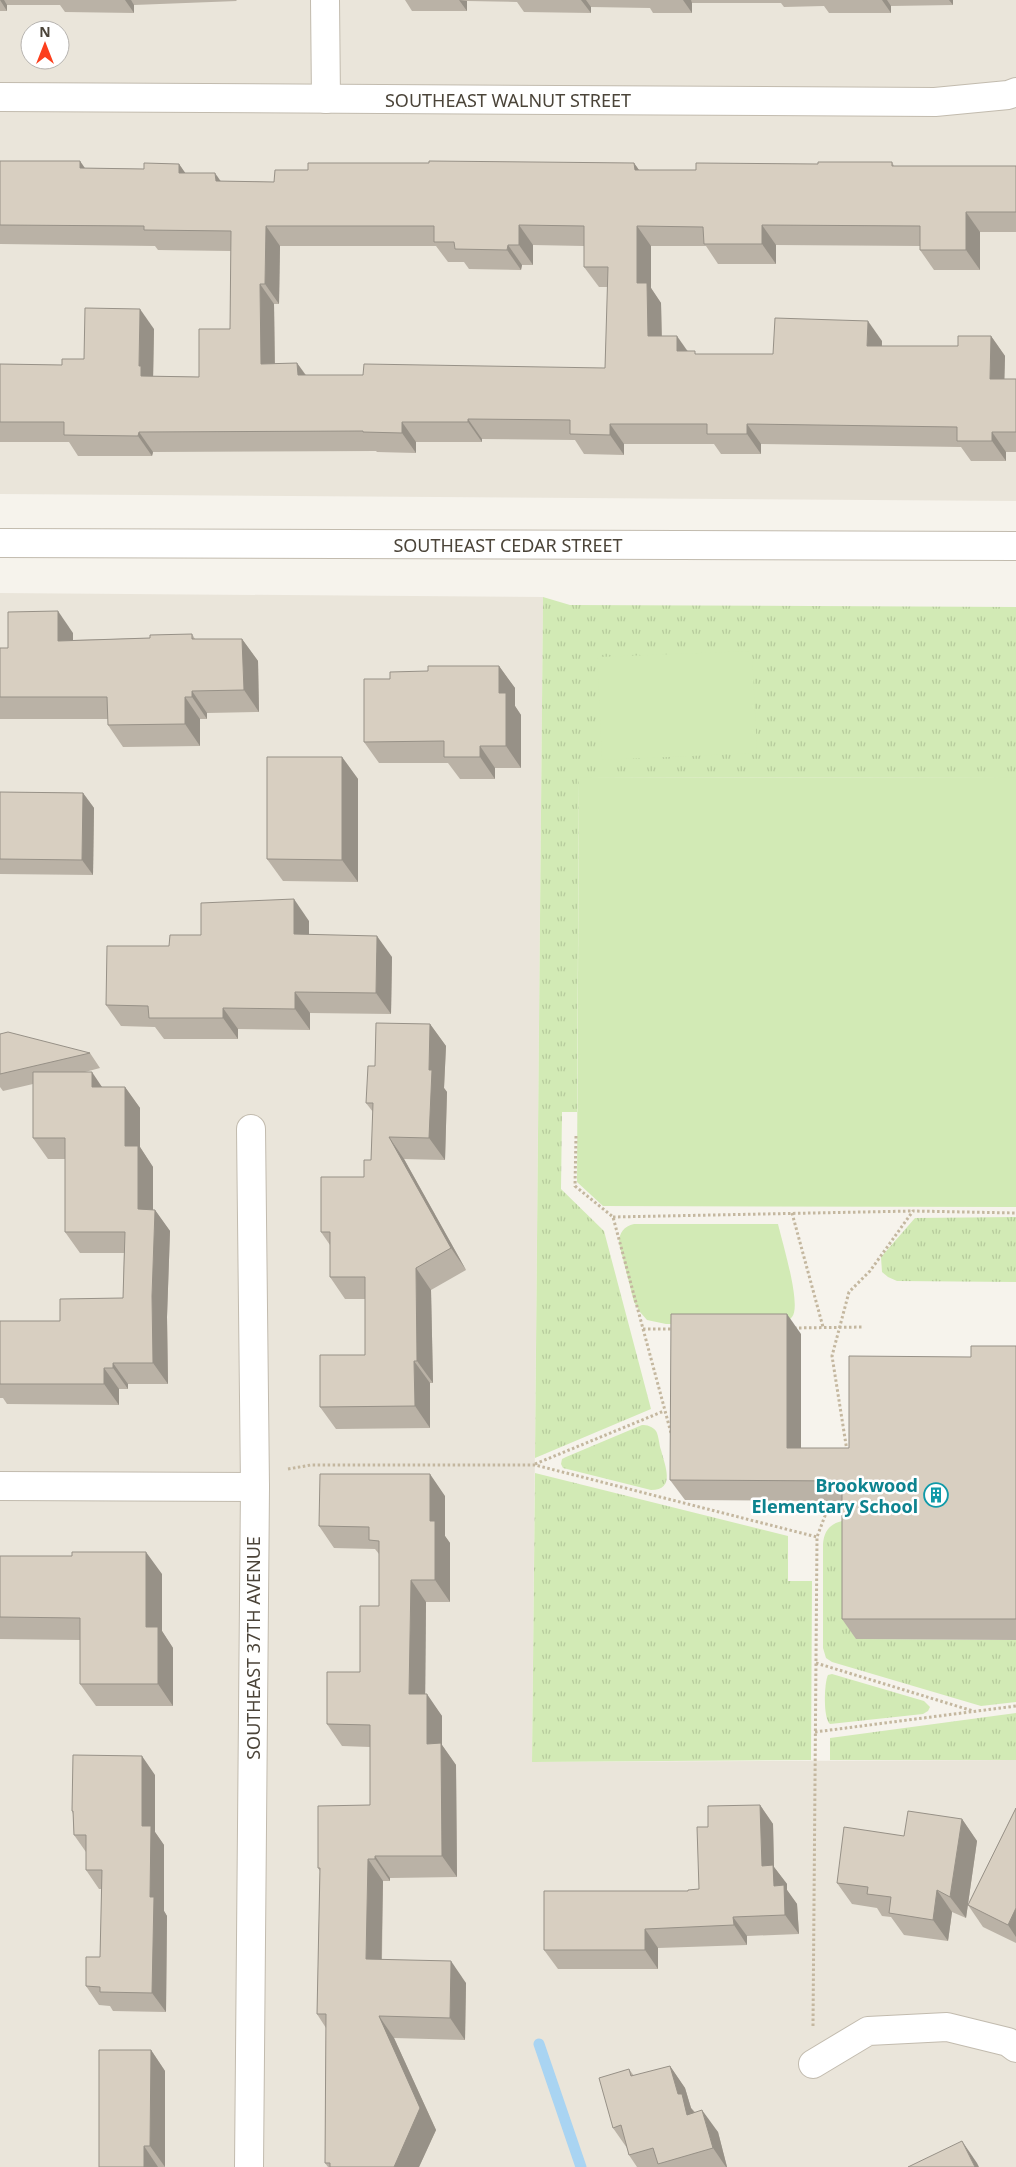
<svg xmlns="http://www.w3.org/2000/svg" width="1016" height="2167" font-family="'Noto Sans',sans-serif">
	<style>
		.residential { fill: #eae5da; fill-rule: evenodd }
		.grass { fill: url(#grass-tufts) }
		.park { fill: #d2eab5 }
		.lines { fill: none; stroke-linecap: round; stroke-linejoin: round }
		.stream { stroke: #a9d4f2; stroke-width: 11 }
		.minor-casing { stroke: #c2bbae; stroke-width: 30 }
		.path { stroke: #c4b79f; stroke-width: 3; stroke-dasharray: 2.5 2.5; stroke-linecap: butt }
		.minor { stroke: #fff; stroke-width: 28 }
		.wall { fill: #bab2a6; fill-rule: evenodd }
		.shaded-wall { fill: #979187 }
		.building { fill: #d8cfc1; stroke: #979187; fill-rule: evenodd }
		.labels { text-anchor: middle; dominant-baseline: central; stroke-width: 5; stroke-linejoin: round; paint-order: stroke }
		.street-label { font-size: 18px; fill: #4b4439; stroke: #fff }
		.culture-label { font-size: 18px; font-weight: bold; fill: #0d838f; stroke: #fff; text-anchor: end }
	</style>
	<defs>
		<pattern id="grass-tufts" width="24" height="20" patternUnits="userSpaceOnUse" patternTransform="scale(1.25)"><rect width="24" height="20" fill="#d2eab5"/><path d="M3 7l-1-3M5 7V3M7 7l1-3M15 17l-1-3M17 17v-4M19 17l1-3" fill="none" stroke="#b6ca9c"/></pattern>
	</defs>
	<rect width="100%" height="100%" fill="#f6f3ec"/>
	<!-- residential -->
	<g class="residential">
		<path d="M0,0H1016V501L0,494ZM30,30H60V60H30Z"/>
		<polygon points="0,593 543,597 532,1762 1016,1760 1016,2167 0,2167"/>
	</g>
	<!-- grass -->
	<g class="grass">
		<polygon points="543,597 570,605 1016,607 1016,778 579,777 577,1112 562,1112 561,1189 604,1231 651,1409 535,1458"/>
		<polygon points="1016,1217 1016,1282 897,1281 888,1277 882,1272 881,1257 915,1218"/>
		<path d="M642,1425C647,1425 652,1426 656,1431C659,1436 659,1445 661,1450C665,1466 676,1490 651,1490L563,1468L561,1464L562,1459L566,1457Z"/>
		<polygon points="535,1473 788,1536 788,1581 812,1581 811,1760 532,1762"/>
		<path d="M842,1521L856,1522V1639L1016,1640V1702L981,1706L832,1662L826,1658L823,1648V1544C824,1532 829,1524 842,1521Z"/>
		<path d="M832,1674L924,1701L930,1707L928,1711L923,1714L830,1724C823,1719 824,1683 828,1675Z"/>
		<polygon points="1016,1713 1016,1760 830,1760 830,1738"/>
	</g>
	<!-- park -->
	<g class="park">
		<polygon points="752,651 757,753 602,760 597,657"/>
		<polygon points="579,777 1016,778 1016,1207 603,1206 577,1182"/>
		<path d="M634,1224H778C782,1241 802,1306 792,1317C788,1322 780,1323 774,1324H666L647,1320L640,1312L634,1302L619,1243C619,1233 624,1226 634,1224Z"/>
	</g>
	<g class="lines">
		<!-- stream -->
		<polyline class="stream" points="539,2044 581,2167"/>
		<!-- minor casing -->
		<g class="minor-casing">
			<g id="minor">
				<polyline points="325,0 326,99"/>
				<polyline points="0,97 935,102 1008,95 1016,92"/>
				<polyline points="0,543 1016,546"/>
				<polyline points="0,1486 255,1487"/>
				<polyline points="813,2064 868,2031 947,2027 1008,2042 1016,2048"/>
				<polyline points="249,2167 255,1487 251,1129"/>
			</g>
		</g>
		<!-- path -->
		<g class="path">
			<polyline points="576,1136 575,1186 613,1217 671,1433"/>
			<polyline points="792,1213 823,1327"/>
			<polyline points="613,1217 913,1211"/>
			<polyline points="794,1328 864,1327"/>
			<polyline points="643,1329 675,1329"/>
			<polyline points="847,1451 832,1356 849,1292 870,1271 913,1211 1016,1213"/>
			<polyline points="535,1464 664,1411"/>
			<polyline points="288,1469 311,1465 535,1465 817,1537"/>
			<polyline points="816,1663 973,1711"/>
			<polyline points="815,1732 1016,1706"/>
			<polyline points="813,2026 817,1537 832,1497"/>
		</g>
		<!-- minor -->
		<use href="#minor" class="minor"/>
	</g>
	<!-- wall -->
	<g class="wall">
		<polygon points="0,0 236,0 237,1 134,5 134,13 65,12 60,5 7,5 7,11 0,11"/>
		<polygon points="405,0 953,0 953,5 891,6 891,13 829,13 824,6 784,7 781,3 692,3 692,13 653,13 650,8 591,7 591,13 524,12 517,2 467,1 467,11 412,11"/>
		<path d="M0,161H80L84,168L144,169L179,164L185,173L221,181L274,182L308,170L634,163L639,170H696L892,162L894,166H1016V232H980V270H934L920,250V246L776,245V264H718L706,246H651V288L661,303L662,336L688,351L696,354H773L882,341V346H958L991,336L1005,356L1004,379H1016V452H1006V461H971L961,447L761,444V454H721L714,444H624V455L584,454L575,440L482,439V442H416V453L377,452L376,451L153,452L152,456H78L69,442H0V364L62,365L84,359L154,329L153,376L199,377L230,329L231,251L158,250L155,246L0,244ZM533,245L584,246V267L599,287H608L605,368L363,375H306L297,363L275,364L274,304H279L280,246H436L448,262H464L469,269L521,270L522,265H533Z"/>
		<polygon points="73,633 73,640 150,638 192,634 195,639 242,639 258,661 259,712 207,713 207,719 200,719 200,746 123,747 108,725 108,719 0,719 0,648 8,648"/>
		<polygon points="499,666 515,688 515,706 521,715 521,768 495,768 495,779 460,779 448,763 379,763 364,742 390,679 428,671"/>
		<polygon points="342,757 358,779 358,882 283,881 267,859"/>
		<polygon points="0,792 83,793 94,808 93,875 0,874"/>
		<polygon points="309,921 309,934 392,957 391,1014 310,1013 310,1030 238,1029 238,1039 164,1039 155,1027 121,1026 106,1005 169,946 201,935"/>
		<polygon points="430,1024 446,1046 444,1088 447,1092 445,1160 404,1159 466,1270 431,1290 433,1383 430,1383 430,1428 336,1429 320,1407 365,1355 365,1299 345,1299 330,1277 330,1245 321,1232 364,1177 371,1160 373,1112 366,1103 375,1066"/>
		<polygon points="0,1034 90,1053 100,1068 85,1072 102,1087 125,1087 140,1108 140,1147 153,1167 153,1210 155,1210 170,1231 167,1317 168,1384 128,1384 128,1389 119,1389 119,1405 7,1404 3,1398 0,1398 0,1321 60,1321 123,1298 124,1253 80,1253 65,1232 65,1159 48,1159 33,1138 33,1084 3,1091 0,1087"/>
		<polygon points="801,1334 801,1448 849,1448 971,1357 1016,1346 1016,1640 856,1639 842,1619 842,1501 685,1500 670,1480"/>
		<polygon points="445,1496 445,1536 450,1543 450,1602 426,1602 425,1694 442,1716 442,1745 456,1765 457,1877 390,1878 390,1881 383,1881 382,1959 466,1983 465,2040 394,2038 436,2130 419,2167 328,2167 325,2163 326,2028 317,2014 320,1871 318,1868 370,1805 370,1747 342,1746 327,1724 360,1672 379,1606 379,1554 375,1549 334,1548 319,1526"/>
		<polygon points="0,1556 162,1574 162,1631 173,1648 173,1706 96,1706 80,1684 80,1640 0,1639"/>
		<polygon points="155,1775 155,1832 164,1845 164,1911 167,1916 166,2012 113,2011 110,2006 99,2005 86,1986 100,1957 102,1889 99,1889 86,1870 86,1852 74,1835 73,1814 72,1811"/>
		<polygon points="760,1805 773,1824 774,1867 787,1884 787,1890 797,1904 799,1934 747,1936 747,1945 658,1948 658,1969 558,1969 544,1950 688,1891 699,1889 708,1827"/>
		<polygon points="1016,1808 1016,1943 983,1927 968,1905"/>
		<polygon points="962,1819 977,1841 966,1918 952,1912 948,1941 904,1935 891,1917 882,1916 877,1908 852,1904 837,1883"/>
		<polygon points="151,2050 165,2071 165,2167 99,2167"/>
		<polygon points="670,2066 685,2088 691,2108 695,2112 718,2132 727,2167 637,2167 629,2155 627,2148 613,2128 629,2069 634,2076"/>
	</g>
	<!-- shaded-wall -->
	<g class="shaded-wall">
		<polygon points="0,0 4,0 7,5 7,11"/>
		<polygon points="125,0 131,0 134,5 134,13"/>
		<polygon points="459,0 467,1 467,11"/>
		<polygon points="581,0 586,0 591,7 591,13"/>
		<polygon points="683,0 691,0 692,3 692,13"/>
		<polygon points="882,0 887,0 891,6 891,13"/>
		<polygon points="949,0 953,0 953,5"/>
		<polygon points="80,161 94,181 80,168"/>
		<polygon points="634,163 648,183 635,170"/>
		<polygon points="179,164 193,184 179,173"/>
		<polygon points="215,173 229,193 216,181"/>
		<polygon points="966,212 980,232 980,270 966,250"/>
		<polygon points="519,225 533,245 533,265 519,245"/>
		<polygon points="762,225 776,245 776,264 762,244"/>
		<polygon points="266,226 280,246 279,304 265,284"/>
		<polygon points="637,226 651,246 651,288 661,303 662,356 648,336 637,283"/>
		<polygon points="508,245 522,265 521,270 507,250"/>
		<polygon points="260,284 274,304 275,384 261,364"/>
		<polygon points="140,309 154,329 153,383 141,376 139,366"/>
		<polygon points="868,321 882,341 881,366 867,346"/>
		<polygon points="677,336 691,356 677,351"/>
		<polygon points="991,336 1005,356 1004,399 990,379"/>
		<polygon points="297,363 311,383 298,375"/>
		<polygon points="468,419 482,439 482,442 468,422"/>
		<polygon points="402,422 416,442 416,453 402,433"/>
		<polygon points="610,424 624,444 624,455 610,435"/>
		<polygon points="747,424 761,444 761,454 747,434"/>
		<polygon points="139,432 153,452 152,456 138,436"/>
		<polygon points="992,432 1006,452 1006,461 992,441"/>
		<polygon points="58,611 73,633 73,663 58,641"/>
		<polygon points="242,639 258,661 259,712 244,690"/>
		<polygon points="499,666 515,688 515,706 521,715 521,768 506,746 499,693"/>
		<polygon points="192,691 207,713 207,719 192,697"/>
		<polygon points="185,697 200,719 200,746 185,724"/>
		<polygon points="480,746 495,768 495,779 480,757"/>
		<polygon points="342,757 358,779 358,882 342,860"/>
		<polygon points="83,793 94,808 93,875 82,860"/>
		<polygon points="294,899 309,921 309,955 294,934"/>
		<polygon points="377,936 392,957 391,1014 376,993"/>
		<polygon points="295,992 310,1013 310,1030 295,1009"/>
		<polygon points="223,1008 238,1029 238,1039 223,1018"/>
		<polygon points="430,1024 446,1046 444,1088 447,1092 445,1160 429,1138 429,1070"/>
		<polygon points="92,1072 106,1093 92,1087"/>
		<polygon points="125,1087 140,1108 140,1147 153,1167 153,1230 138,1209 125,1146"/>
		<polygon points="389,1137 404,1159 466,1270 451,1248"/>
		<polygon points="155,1210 170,1231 167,1317 168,1384 153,1363 152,1296"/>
		<polygon points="416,1268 431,1290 433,1383 417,1361"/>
		<polygon points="787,1314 801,1334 801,1468 787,1448"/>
		<polygon points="414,1361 430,1383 430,1428 415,1406"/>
		<polygon points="113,1363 128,1384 128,1389 113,1368"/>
		<polygon points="104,1368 119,1389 119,1405 104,1384"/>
		<polygon points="430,1474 445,1496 445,1536 450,1543 450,1602 435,1580 430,1521"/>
		<polygon points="146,1552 162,1574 162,1631 173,1648 173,1706 158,1684 146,1627"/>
		<polygon points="411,1580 426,1602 425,1716 409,1694"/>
		<polygon points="427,1694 442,1716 442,1745 456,1765 457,1877 442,1856 427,1744"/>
		<polygon points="142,1756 155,1775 155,1832 164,1845 164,1911 167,1916 166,2012 152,1993 150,1897 142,1826"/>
		<polygon points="760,1805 773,1824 774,1867 787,1884 787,1890 797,1904 799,1934 785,1915 762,1866"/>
		<polygon points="962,1819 977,1841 966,1918 950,1897"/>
		<polygon points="375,1856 390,1878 390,1881 375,1859"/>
		<polygon points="368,1859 383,1881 381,1981 366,1959"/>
		<polygon points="937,1890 952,1912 948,1941 933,1920"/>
		<polygon points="1016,1908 1016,1937 1008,1925"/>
		<polygon points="733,1917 747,1936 747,1945 734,1925"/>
		<polygon points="645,1929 658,1948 658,1969 645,1950"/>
		<polygon points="451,1961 466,1983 465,2040 450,2018"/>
		<polygon points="379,2016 394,2038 436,2130 419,2167 394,2167"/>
		<polygon points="151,2050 165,2071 165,2167 150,2146"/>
		<polygon points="670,2066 685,2088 691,2108 697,2116 687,2115 678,2094"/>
		<polygon points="702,2110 718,2132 727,2167 726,2167 713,2148"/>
		<polygon points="962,2141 977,2163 979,2167 975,2167"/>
		<polygon points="144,2146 158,2167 144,2167"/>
	</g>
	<!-- building -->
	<g class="building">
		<path d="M0,161H80V168L144,169V163L179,164V173H215L216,181L274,182L275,170H308V163H429V161L634,163L635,170H696V163L818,164V162H892V166H1016V212H966V250H920V226L762,225V244H704L703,227L637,226V283H647L648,336H677V351H695V354H773L775,318L868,321L867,346H958V336H991L990,379H1016V432H992V441H957V427L747,424V434H707V424H610V435L570,434V420L468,419V422H402V433L363,432V431L139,432L138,436L64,435V422H0V364L62,365V359H84L85,308L140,309L139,366H141V376L199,377V329H230L231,231L144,230V226L0,225ZM519,225L584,226V267H608L605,368L364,364L363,375H298L297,363L261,364L260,284H265L266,226H434V242H454L455,249L507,250L508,245H519Z"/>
		<polygon points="58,611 58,641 150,638 150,635 192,634 192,639 242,639 244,690 192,691 192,697 185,697 185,724 108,725 107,697 0,697 0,648 8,648 8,612"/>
		<polygon points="428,666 499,666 499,693 506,693 506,746 480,746 480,757 444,757 444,741 364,742 364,679 390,679 390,672 428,671"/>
		<polygon points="267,757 342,757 342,860 267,859"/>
		<polygon points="0,792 83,793 82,860 0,859"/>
		<polygon points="294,899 294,934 377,936 376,993 295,992 295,1009 223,1008 223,1018 149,1018 148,1006 106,1005 107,946 169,946 170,935 201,935 201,903"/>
		<polygon points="376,1023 430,1024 429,1070 432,1070 429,1138 389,1137 451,1248 416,1268 417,1361 414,1361 415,1406 320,1407 320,1355 365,1355 365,1277 330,1277 330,1232 321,1232 321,1177 364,1177 364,1160 371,1160 373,1103 366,1103 368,1066 375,1066"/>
		<polygon points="8,1032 90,1053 0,1074 0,1034"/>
		<polygon points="33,1072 92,1072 92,1087 125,1087 125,1146 138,1146 138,1209 155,1210 152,1296 153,1363 113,1363 113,1368 104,1368 104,1384 0,1384 0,1321 60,1321 60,1299 123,1298 125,1232 65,1232 65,1138 33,1138"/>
		<polygon points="671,1314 787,1314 787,1448 849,1448 849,1356 971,1357 971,1346 1016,1346 1016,1619 842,1619 842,1481 670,1480"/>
		<polygon points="320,1474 430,1474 430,1521 435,1521 435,1580 411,1580 409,1694 427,1694 427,1744 441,1743 442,1856 375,1856 375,1859 368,1859 366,1959 451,1961 450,2018 379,2016 420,2108 394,2167 330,2167 330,2163 325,2163 326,2014 317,2014 320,1868 318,1868 318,1806 370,1805 370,1725 327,1724 327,1672 360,1672 360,1606 379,1606 379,1541 369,1540 369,1527 319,1526"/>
		<polygon points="72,1552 146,1552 146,1627 158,1627 158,1684 80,1684 80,1618 0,1617 0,1556 72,1556"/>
		<polygon points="73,1755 142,1756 142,1826 151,1826 150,1897 154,1897 152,1993 100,1992 100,1987 86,1986 86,1957 100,1957 102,1870 86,1870 86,1835 74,1835 73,1811 72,1811"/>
		<polygon points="760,1805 762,1866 773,1865 774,1886 784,1885 785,1915 733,1917 734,1925 645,1929 645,1950 544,1950 544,1891 688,1891 688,1890 699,1889 697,1827 708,1827 708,1806"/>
		<polygon points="1016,1808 1016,1908 1008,1925 968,1905"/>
		<polygon points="908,1811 962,1819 950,1897 937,1890 933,1920 889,1913 891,1897 867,1894 868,1887 837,1883 844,1827 904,1836"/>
		<polygon points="99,2050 151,2050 150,2146 144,2146 144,2167 99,2167"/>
		<polygon points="670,2066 678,2094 682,2094 687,2115 702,2110 713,2148 658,2164 653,2148 629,2155 621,2125 613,2128 599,2078 629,2069 631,2076"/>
		<polygon points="962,2141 975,2167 908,2167"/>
	</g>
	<!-- icons -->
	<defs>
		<g id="building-ring" transform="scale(1.25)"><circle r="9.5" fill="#fff" stroke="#0f9aa8" stroke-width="1.5"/><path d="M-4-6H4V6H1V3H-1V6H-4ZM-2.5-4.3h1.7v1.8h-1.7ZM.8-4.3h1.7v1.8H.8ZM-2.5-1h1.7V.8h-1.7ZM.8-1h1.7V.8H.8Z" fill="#0f9aa8"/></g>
	</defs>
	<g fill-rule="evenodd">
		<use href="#building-ring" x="936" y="1495"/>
	</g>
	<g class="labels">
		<!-- street labels -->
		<g class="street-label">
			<text x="508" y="100">SOUTHEAST WALNUT STREET</text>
			<text x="508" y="545">SOUTHEAST CEDAR STREET</text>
			<text transform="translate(253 1648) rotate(-90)">SOUTHEAST 37TH AVENUE</text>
		</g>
		<!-- culture labels -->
		<g class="culture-label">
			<text x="918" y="1485">Brookwood<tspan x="918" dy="21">Elementary School</tspan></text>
		</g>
	</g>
	<!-- north arrow -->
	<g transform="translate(45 45)"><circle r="24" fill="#ffffff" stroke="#b7b4b0"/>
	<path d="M0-4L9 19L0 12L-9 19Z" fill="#fc3f1d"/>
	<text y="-8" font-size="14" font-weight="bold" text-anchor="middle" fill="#4b4439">N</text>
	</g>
</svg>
